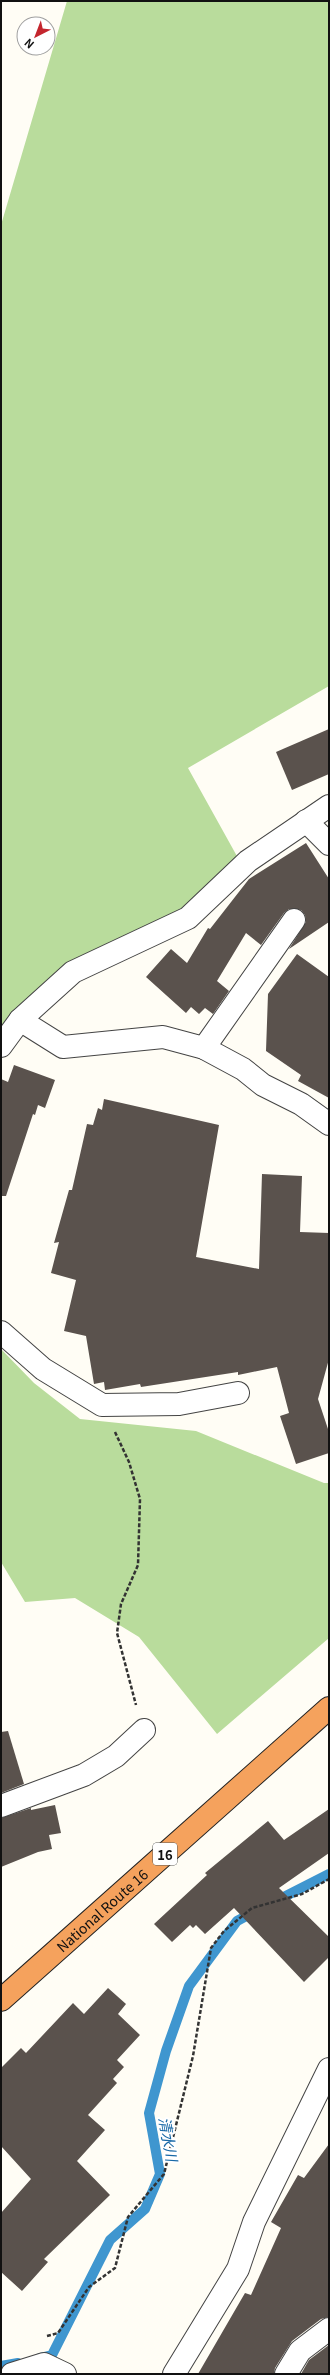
<svg xmlns="http://www.w3.org/2000/svg" width="330" height="2375" font-family="Georgia,'Noto Sans JP',serif">
	<style>
		.forest { fill: #b9dc9c }
		.lines { fill: none; stroke-linecap: round; stroke-linejoin: round }
		.stream { stroke: #3f96cf; stroke-width: 10 }
		.building { fill: #5a524d }
		.street-casing { stroke: #444; stroke-width: 24 }
		.highway-casing { stroke: #222; stroke-width: 24 }
		.path { stroke: #333; stroke-width: 2.5; stroke-dasharray: 4 2; stroke-linecap: butt }
		.street { stroke: #fff; stroke-width: 22 }
		.highway { stroke: #f5a25d; stroke-width: 22 }
		.labels { text-anchor: middle; dominant-baseline: central; stroke-width: 4; stroke-linejoin: round; paint-order: stroke }
		.shield { fill: #fff; stroke: #585858; stroke-width: 1 }
		.shield-label { font-size: 13px; font-weight: bold; fill: #111 }
		.street-label { font-size: 14px; fill: #111; stroke: #fff }
		.water-label { font-size: 15px; font-style: italic; fill: #1768a6; stroke: #fff }
	</style>
	<rect width="100%" height="100%" fill="#fffdf5"/>
	<!-- forest -->
	<g class="forest">
		<polygon points="67,1 329,1 329,686 188,768 238,858 184,910 1,1033 1,225"/>
		<polygon points="1,1349 34,1383 80,1419 196,1431 324,1483 329,1483 329,1638 217,1734 139,1637 75,1598 25,1602 1,1562"/>
	</g>
	<g class="lines">
		<!-- stream -->
		<g class="stream">
			<polyline points="276,1901 329,1874"/>
			<polyline points="40,2358 52,2355 110,2240 145,2209 160,2174 149,2113 166,2051 189,1986 237,1921 254,1912"/>
			<polyline points="1,2366 18,2363"/>
		</g>
	</g>
	<!-- building -->
	<g class="building">
		<polygon points="329,729 329,774 292,790 276,752"/>
		<polygon points="306,843 329,879 329,922 289,949 306,922 305,915 301,910 289,909 284,913 261,945 246,933 217,981 229,991 213,1014 205,1008 199,1014 191,1007 186,1013 146,977 171,949 187,963 208,928 210,929 249,879"/>
		<polygon points="297,954 329,977 329,1098 298,1081 301,1075 266,1051 268,994"/>
		<polygon points="14,1065 55,1080 45,1108 38,1105 35,1115 33,1114 6,1196 1,1196 1,1079 8,1082"/>
		<polygon points="104,1099 219,1125 196,1257 259,1269 262,1174 302,1176 300,1232 329,1233 329,1359 318,1399 329,1432 329,1453 296,1464 280,1416 289,1413 277,1367 238,1375 238,1372 141,1387 140,1384 105,1390 104,1382 94,1384 86,1336 64,1331 76,1280 51,1273 59,1242 54,1243 69,1190 72,1190 87,1124 93,1125 98,1108 102,1110"/>
		<polygon points="8,1731 24,1784 1,1793 1,1732"/>
		<polygon points="55,1805 61,1833 49,1835 52,1849 38,1852 1,1867 1,1818 31,1808 31,1810"/>
		<polygon points="329,1809 329,1853 279,1888 329,1937 329,1957 304,1982 234,1908 205,1934 196,1925 193,1928 190,1925 172,1942 154,1924 207,1875 205,1873 268,1821 284,1840"/>
		<polygon points="108,1988 126,2004 118,2014 140,2035 117,2060 124,2067 113,2079 117,2083 88,2115 105,2130 77,2161 110,2195 44,2259 48,2262 22,2291 1,2272 1,2213 31,2179 1,2146 1,2068 21,2048 26,2053 73,2003 84,2014"/>
		<polygon points="329,2144 329,2317 321,2319 292,2341 275,2368 274,2374 198,2374 245,2293 251,2295 281,2228 271,2222 298,2175 304,2178"/>
		<polygon points="329,2345 329,2374 301,2374 309,2360"/>
	</g>
	<g class="lines">
		<!-- street casing -->
		<g class="street-casing">
			<g id="street">
				<polyline points="306,821 329,844"/>
				<polyline points="20,1020 63,1047 163,1037 204,1048 243,1069 263,1085 301,1104 329,1124"/>
				<polyline points="1,1046 20,1020 73,972 188,918 248,861 329,806"/>
				<polyline points="204,1048 294,920"/>
				<polyline points="1,1332 43,1369 102,1405 179,1404 238,1393"/>
				<polyline points="1,1806 84,1775 116,1756 144,1730"/>
				<polyline points="12,2374 44,2364 65,2374"/>
				<polyline points="174,2374 238,2269 254,2222 329,2069"/>
				<polyline points="286,2374 300,2351 329,2329"/>
			</g>
		</g>
		<!-- highway casing -->
		<g class="highway-casing">
			<g id="highway">
				<path id="s1" d="M1,2000L329,1708"/>
			</g>
		</g>
		<!-- path -->
		<g class="path">
			<polyline points="115,1432 129,1462 140,1499 138,1565 121,1604 117,1633 136,1705"/>
			<polyline points="47,2336 58,2333 89,2287 115,2268 128,2217 164,2174 193,2056 211,1948 224,1931 252,1908 302,1894 329,1879"/>
		</g>
		<!-- street -->
		<use href="#street" class="street"/>
		<!-- highway -->
		<use href="#highway" class="highway"/>
	</g>
	<g class="labels">
		<!-- shield labels -->
		<rect class="shield" x="153" y="1843" width="24" height="22" rx="3"/>
		<g class="shield-label">
			<text x="165" y="1854">16</text>
		</g>
		<!-- street labels -->
		<g class="street-label">
			<text stroke="none"><textPath href="#s1" startOffset="135">National Route 16</textPath></text>
		</g>
		<!-- water labels -->
		<g class="water-label">
			<text transform="translate(169 2139) rotate(80)">清水川</text>
		</g>
	</g>
	<!-- border -->
	<rect width="330" height="2375" fill="none" stroke="#111111" stroke-width="4"/>
	<!-- north arrow -->
	<g transform="translate(36 36) rotate(222)"><circle r="19" fill="#ffffff" stroke="#a0a0a0"/>
	<path d="M0-3L7 15L0 10L-7 15Z" fill="#c4262e"/>
	<text y="-6" font-size="11" font-weight="bold" text-anchor="middle" fill="#111111">N</text>
	</g>
</svg>
